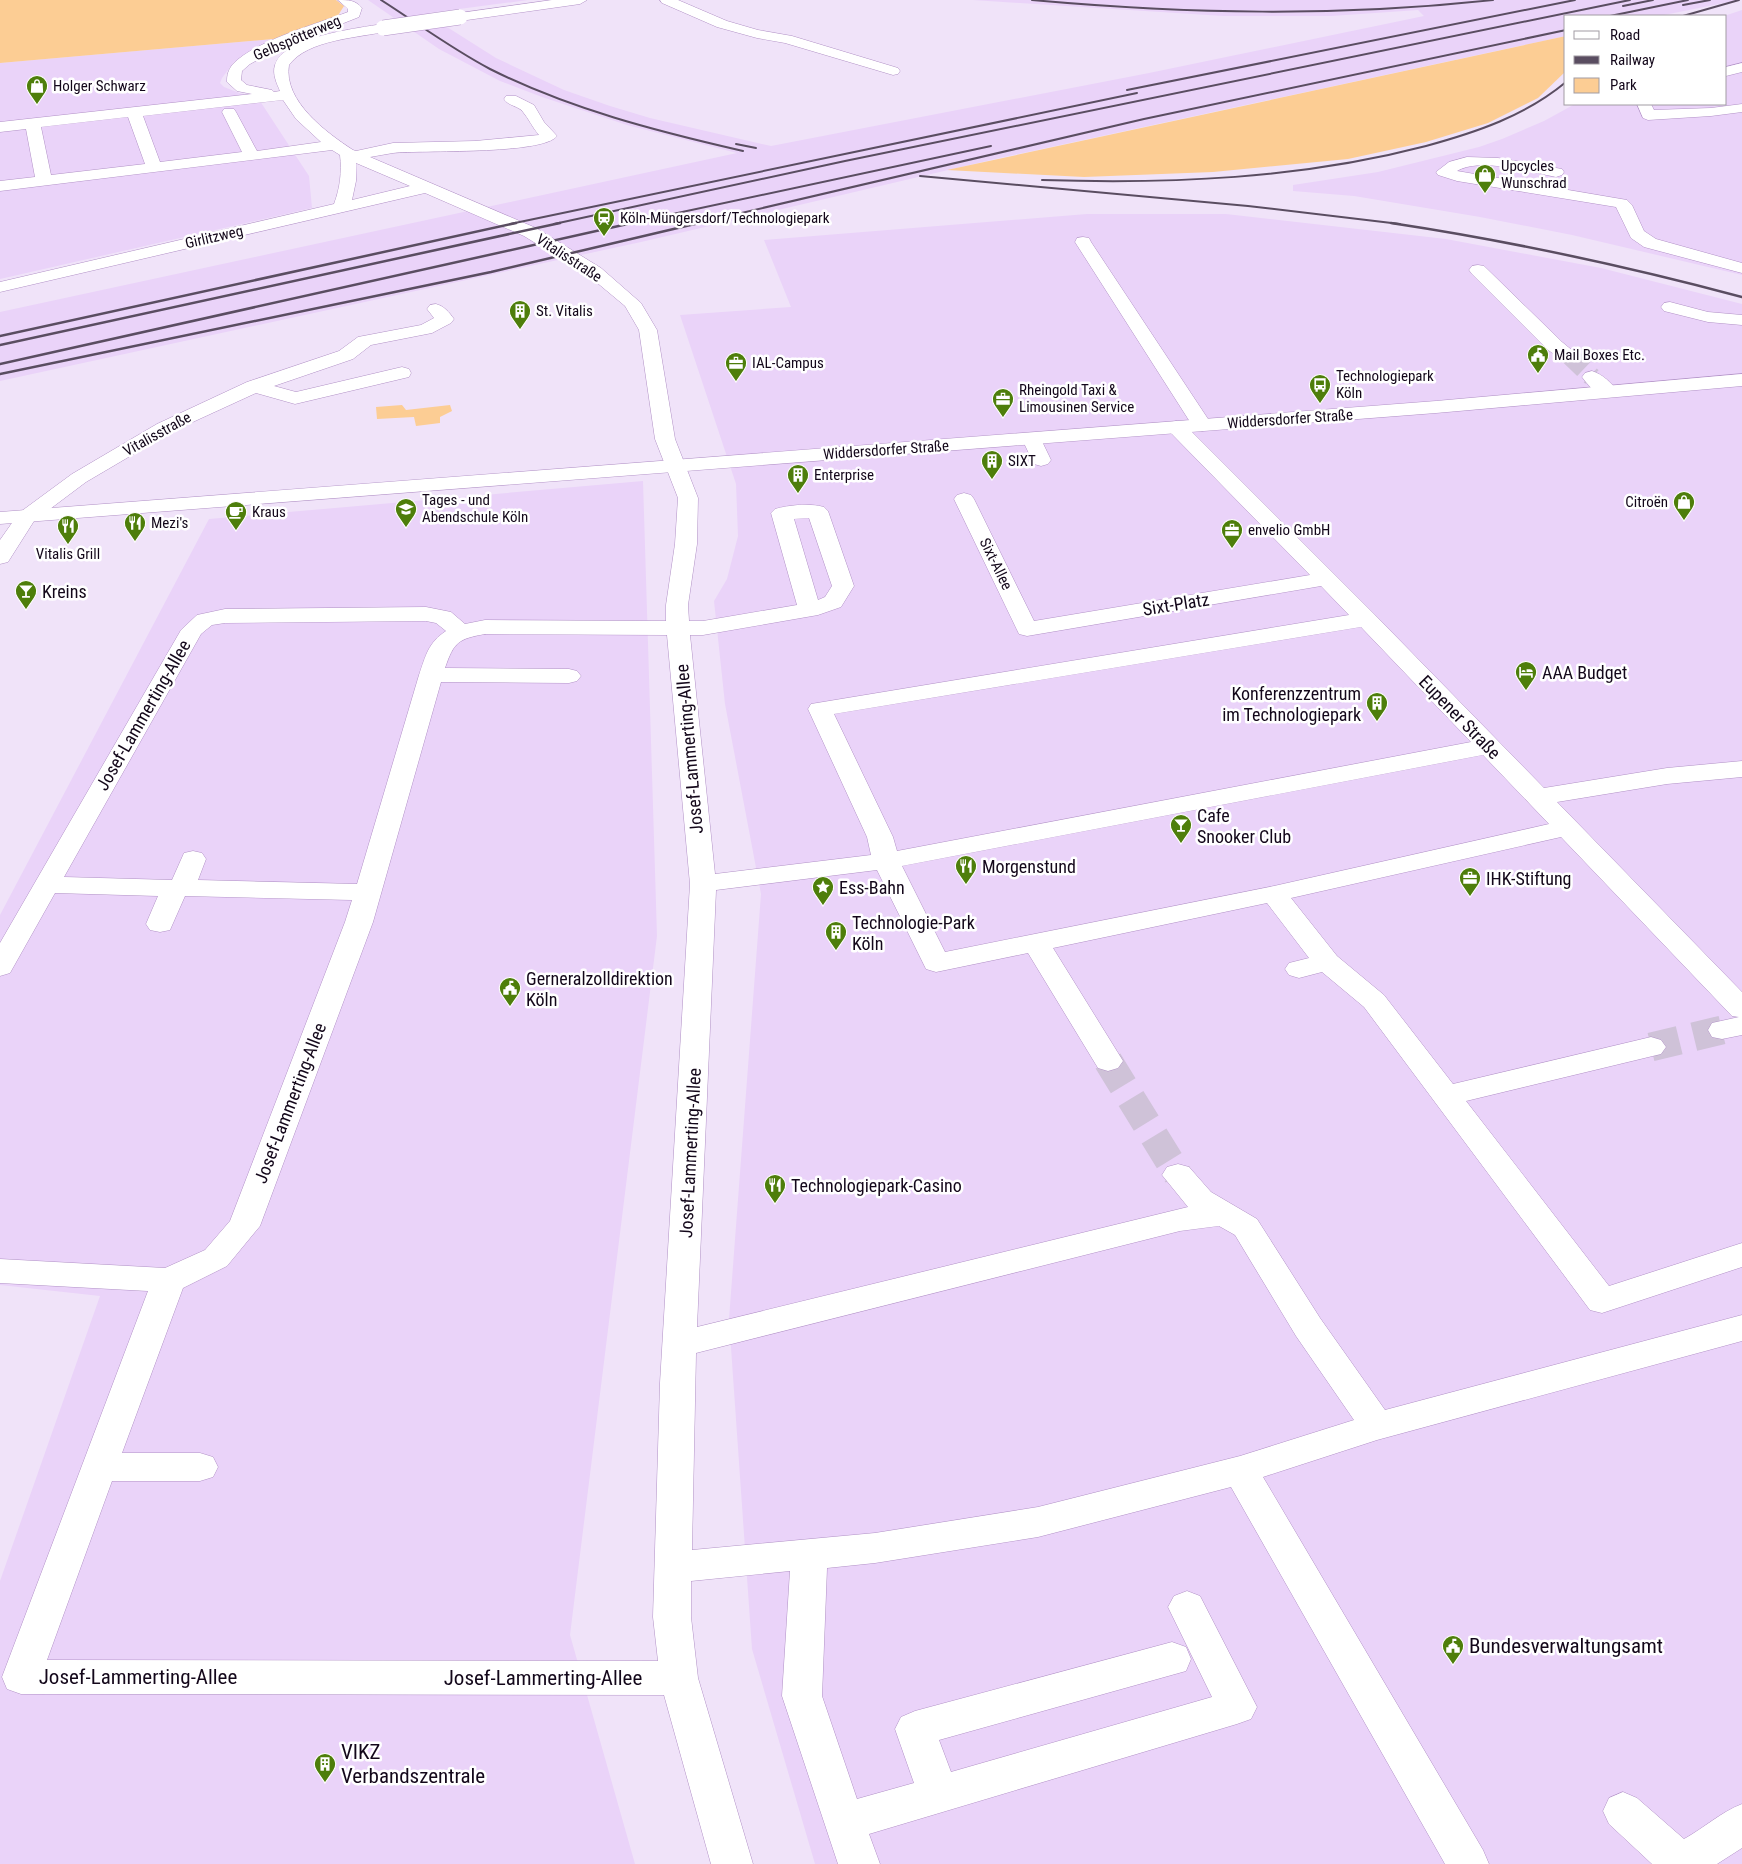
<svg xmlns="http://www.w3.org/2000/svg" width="1742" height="1864" font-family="'Roboto Condensed',sans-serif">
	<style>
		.built { fill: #ead3f9 }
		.green { fill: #fccd94 }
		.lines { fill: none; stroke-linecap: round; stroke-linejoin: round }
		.minor-tunnel-far1 { stroke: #cfc2d8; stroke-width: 19; stroke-dasharray: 19 9; stroke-linecap: butt }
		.minor-tunnel { stroke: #cfc2d8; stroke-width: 29; stroke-dasharray: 29 15; stroke-linecap: butt }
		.minor-casing { stroke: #b191c6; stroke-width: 1 }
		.major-casing { stroke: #b191c6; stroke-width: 1 }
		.minor { fill: #fff; fill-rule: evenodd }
		.major { fill: #fff; fill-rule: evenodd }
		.rail-far1 { stroke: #5a4d61; stroke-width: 2 }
		.rail { stroke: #5a4d61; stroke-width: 2.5 }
		.minor-bridge-casing { stroke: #b191c6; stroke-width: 16; stroke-linecap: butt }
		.minor-bridge { stroke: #fff; stroke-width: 15 }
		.labels { text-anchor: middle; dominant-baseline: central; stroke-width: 5; stroke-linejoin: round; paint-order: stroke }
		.far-street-label { font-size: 15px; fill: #13071a; stroke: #fff }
		.far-poi-label { font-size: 15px; fill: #13071a; stroke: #fff; text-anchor: start }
		.poi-label { font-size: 18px; fill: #13071a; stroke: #fff; text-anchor: start }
		.street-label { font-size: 18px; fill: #13071a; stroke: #fff }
		.near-poi-label { font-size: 21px; fill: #13071a; stroke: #fff; text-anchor: start }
		.near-street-label { font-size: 21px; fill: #13071a; stroke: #fff }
	</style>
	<rect width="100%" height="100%" fill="#f0e3f9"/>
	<!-- built -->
	<g class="built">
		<polygon points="368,0 528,0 429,13 447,27 496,58 564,90 610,106 650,118 771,146 1149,73 1424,16 1418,10 1331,16 1223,16 973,0 1739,0 1659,16 1566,16 1566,36 995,159 641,242 0,381 0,312 737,153 627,125 542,97 500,81 439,49"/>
		<polygon points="1742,10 1742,275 1572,235 1480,217 1354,196 1293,191 1293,185 1378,172 1479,147 1502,139 1544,121 1575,104 1726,104 1726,16 1724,16"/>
		<polygon points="284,38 234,62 222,78 220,83 224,87 260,101 309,176 312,208 0,279 0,63"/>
		<polygon points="1087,214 1226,214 1446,239 1601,268 1742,304 1742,1864 815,1864 752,1649 729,1319 761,894 725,704 714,601 727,579 738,536 736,484 680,315 791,307 764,240"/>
		<polygon points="643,481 657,936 570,1635 635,1864 0,1864 0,1581 100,1296 0,1285 0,915 209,519"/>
	</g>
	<!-- green -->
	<g class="green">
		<polygon points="0,0 336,0 344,6 337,17 284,38 0,63"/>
		<polygon points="1566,36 1566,71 1538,98 1488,123 1426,142 1348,159 1213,172 1084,177 947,170"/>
		<polygon points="402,405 406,410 450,405 452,411 440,417 440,423 416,426 414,417 377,419 376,407"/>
	</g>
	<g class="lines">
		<!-- minor-tunnel-far1 -->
		<polyline class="minor-tunnel-far1" points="1570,356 1592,377"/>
		<!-- minor-tunnel -->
		<g class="minor-tunnel">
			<polyline points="1651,1047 1722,1030"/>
			<polyline points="1108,1061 1178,1175"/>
		</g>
		<!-- minor casing -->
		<g class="minor-casing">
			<g id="minor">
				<path d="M338,0C349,0 355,0 362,8L359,17L278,49L250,64L242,71L241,80L247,85L272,90L274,92L280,91C277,84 272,74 275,65C283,37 358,28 383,24L390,28L388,31C359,38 308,39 289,65C283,101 327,133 353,150L356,151L393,143L475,141L539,135C532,127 529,119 523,112C519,106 508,106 504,99L506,96H516L534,105L544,122L557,136C543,155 420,150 393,153C385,154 378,156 370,157L536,228L601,268L641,303L657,330L675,439L698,498L697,544L688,605L689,621H703L797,605L771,513L775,509C789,505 810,503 824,507L828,511L854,586L841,607L818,615L703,635H690L715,874L871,855L867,837L808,709L811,704L1349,615L1321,586L1027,636L1019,634L954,499L957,495L964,493L971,495L974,499L1034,621L1310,575L1169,431L1166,427L1169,423L1176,421L1183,423L1374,614L1544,788L1667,768L1742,761V777L1667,784L1557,802L1742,992V1035L1722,1039L1712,1037L1708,1030L1712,1023L1739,1017L1732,1016L1561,837L1291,898L1337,956L1384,995L1453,1084L1651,1037L1661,1040L1666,1047L1661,1054L1466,1101L1609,1286L1742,1243V1267L1602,1313L1590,1310L1364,1007L1322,972L1299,978L1289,975L1285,969L1289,963L1309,958L1267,903L1053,948L1123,1061L1118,1068L1108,1071L1098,1068L1028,953L936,972L926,969L877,870L716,890L697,1327L1188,1207L1162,1175L1167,1167L1178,1164L1189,1167L1211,1192L1257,1219L1320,1318L1385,1410L1742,1315V1341L1377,1440L1263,1477L1483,1850L1489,1864H1445L1231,1487L1038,1537L875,1563L827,1568L822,1696L857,1799L914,1783L895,1729L901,1717L915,1711L1172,1642L1186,1647L1191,1659L1186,1671L939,1740L951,1772L1212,1697L1168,1607L1174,1596L1187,1591L1200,1596L1257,1707L1251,1719L1237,1724L869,1834L880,1864H838L782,1696L790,1571L691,1581V1617L698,1678L753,1864H711L664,1695L21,1694L7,1689L2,1677L148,1291L0,1283V1259L165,1268L205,1250L230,1221L345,922L352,900L185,896L170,930L160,932L150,930L146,924L158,896L55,893L10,973L0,976V943L181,630L197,615L225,609L426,607L451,612L465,624L485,620L666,621V605L675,544L678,498L655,439L639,330L625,306L589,276L524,236L425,193L0,292V282L334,204C340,188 342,172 340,155L332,150L0,191V181L35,177L26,129L0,132V122L252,94L237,91L227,82C227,75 228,70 233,64C255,41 317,24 348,12V9ZM283,100L296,119L321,142L257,151L236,112L234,109H224L222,112L242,152L160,162L143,116ZM128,117L145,164L51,175L41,127ZM356,163L410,186L352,200L356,181ZM809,518L832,586L825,597L818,600L794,519ZM426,621L436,623L446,631C428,643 426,655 419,675L357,884L198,880L206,859L202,853L193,851L184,853L172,880L64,877L201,634L212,625L225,623ZM1361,627L1471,742L897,851L893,837L834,714ZM485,634L667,635L690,884L660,1383L653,1617L658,1661L47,1660L112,1481H200L213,1477L218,1467L213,1457L200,1453H122L183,1288L227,1266L260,1226L373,922L441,682L569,683L577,681L581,676L577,671L569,669L445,668C454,642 458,639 485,634ZM1483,755L1549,824L1274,886L945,952L902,866ZM1219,1226L1235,1235L1296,1336L1354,1420L1240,1456L1038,1507L875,1533L692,1550L696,1353L1180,1231Z"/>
				<polygon points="552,0 587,0 580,4 460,21 453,17 460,13"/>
				<polygon points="660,0 678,0 727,21 758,30 792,36 898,68 900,71 898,74 893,75 785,43 757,38 717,27 662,3"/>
				<polygon points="1742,63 1742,72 1726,76 1726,67"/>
				<polygon points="1637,104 1651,104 1654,110 1711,108 1742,104 1742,112 1711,116 1648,120 1643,118"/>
				<path d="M1467,157L1498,158L1562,169L1564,172L1562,175L1556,177C1531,172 1480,157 1457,171L1627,200L1632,205L1644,231L1656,239L1742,263V273L1644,247L1631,238L1616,207L1457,181L1438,175L1436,172L1449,162Z"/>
				<polygon points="1083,237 1089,238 1091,242 1212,425 1209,429 1202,431 1195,429 1192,425 1075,242 1077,238"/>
				<path d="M1478,265L1484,266L1562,342L1579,356L1577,360C1565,363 1558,356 1548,350L1472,274L1469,270L1472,266Z"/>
				<polygon points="1670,302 1708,312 1742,315 1742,325 1708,322 1664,311 1661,307 1664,303"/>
				<path d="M436,304C444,306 449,312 454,319L451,323L432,333L371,345L353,359L274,386L296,392L402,367L409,369L411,373L409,377L295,404L256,393L171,432L86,482L34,521L8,562L0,564V540L19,513L72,474L157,424L247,382L339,351L358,337L421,325L434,318L427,309L430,305Z"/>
				<path d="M1592,371C1602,374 1612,383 1618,392L1615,396C1601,400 1590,388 1582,377L1585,373Z"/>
				<polygon points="1032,433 1039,435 1051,460 1048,464 1041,466 1034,464 1022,439 1025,435"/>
				<path d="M1623,1792L1637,1798L1684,1839C1704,1828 1721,1812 1742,1804V1848L1717,1864H1652L1609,1824L1603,1811L1609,1798Z"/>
			</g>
		</g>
		<!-- major casing -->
		<g class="major-casing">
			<polygon id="major" points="1742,374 1742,386 1436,413 0,524 0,512 1436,401"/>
		</g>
		<!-- minor -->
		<use href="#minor" class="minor"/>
		<!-- major -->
		<use href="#major" class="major"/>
		<!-- rail-far1 -->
		<g class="rail-far1">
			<path d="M381,0C417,23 452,49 490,69C570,109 656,131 743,151"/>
			<path d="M1032,0C1188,14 1337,17 1493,0"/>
			<polyline points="1683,5 1710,0"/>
			<polyline points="1623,6 1653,0"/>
			<polyline points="1610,16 1688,0"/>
			<polyline points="1683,16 1739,0"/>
			<polyline points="1127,90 1575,0"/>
			<polyline points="736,144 756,148"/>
			<polyline points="920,176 1248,206 1400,224"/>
			<path d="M1042,180C1171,184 1300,179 1426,146C1477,132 1525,116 1566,82"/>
			<polyline points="510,224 1137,93"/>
			<polyline points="554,224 845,161 1630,0"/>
			<polyline points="626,224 991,146"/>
			<polyline points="694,224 1144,119 1566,30"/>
		</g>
		<!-- rail -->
		<g class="rail">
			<path d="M1391,223C1510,241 1626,266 1742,297"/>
			<polyline points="0,336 516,223"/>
			<polyline points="0,345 560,223"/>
			<polyline points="0,364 632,223"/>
			<polyline points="0,374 491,272 699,223"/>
		</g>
		<!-- minor-bridge casing -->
		<g class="minor-bridge-casing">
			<polyline id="minor-bridge" points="383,28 460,17"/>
		</g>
		<!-- minor-bridge -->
		<use href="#minor-bridge" class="minor-bridge"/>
	</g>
	<!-- icons -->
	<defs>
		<g id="shop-pin" transform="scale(1.125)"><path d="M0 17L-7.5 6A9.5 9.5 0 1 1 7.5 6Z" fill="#4e7e0b" stroke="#fff"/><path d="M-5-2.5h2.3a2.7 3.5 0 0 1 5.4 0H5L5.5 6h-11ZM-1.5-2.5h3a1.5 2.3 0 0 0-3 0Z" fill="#fff"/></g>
		<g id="station-pin" transform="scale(1.125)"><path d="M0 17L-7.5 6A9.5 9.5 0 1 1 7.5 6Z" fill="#4e7e0b" stroke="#fff"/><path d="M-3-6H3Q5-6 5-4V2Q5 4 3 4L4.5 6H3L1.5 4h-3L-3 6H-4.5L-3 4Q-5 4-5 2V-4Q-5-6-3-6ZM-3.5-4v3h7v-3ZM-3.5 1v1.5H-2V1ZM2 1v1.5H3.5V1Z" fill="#fff"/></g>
		<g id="building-pin" transform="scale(1.125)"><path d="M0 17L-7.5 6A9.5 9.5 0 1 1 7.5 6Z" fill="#4e7e0b" stroke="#fff"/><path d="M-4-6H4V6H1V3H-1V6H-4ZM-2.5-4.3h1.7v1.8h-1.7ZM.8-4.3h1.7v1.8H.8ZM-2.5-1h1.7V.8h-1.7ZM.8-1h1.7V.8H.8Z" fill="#fff"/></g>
		<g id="civic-pin" transform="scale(1.125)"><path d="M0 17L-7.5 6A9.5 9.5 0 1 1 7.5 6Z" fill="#4e7e0b" stroke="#fff"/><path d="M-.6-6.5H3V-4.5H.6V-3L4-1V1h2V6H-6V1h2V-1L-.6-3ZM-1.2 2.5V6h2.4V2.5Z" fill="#fff"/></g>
		<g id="office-pin" transform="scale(1.125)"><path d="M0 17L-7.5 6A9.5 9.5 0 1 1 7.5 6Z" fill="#4e7e0b" stroke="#fff"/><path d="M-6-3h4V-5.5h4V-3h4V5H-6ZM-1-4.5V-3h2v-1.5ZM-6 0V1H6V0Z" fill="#fff"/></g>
		<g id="bus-pin" transform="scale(1.125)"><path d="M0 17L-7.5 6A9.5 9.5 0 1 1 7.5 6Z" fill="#4e7e0b" stroke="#fff"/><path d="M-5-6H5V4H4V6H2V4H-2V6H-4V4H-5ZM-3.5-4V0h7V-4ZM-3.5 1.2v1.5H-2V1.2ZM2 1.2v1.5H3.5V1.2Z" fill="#fff"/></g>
		<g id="school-pin" transform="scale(1.125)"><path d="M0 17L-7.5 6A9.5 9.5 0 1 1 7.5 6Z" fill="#4e7e0b" stroke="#fff"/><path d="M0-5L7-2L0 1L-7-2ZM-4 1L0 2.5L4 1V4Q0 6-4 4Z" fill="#fff"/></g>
		<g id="cafe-pin" transform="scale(1.125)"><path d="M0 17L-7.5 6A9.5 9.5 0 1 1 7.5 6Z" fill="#4e7e0b" stroke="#fff"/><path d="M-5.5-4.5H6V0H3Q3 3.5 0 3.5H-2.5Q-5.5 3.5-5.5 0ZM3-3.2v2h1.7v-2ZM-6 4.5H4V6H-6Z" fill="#fff"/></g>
		<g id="restaurant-pin" transform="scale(1.125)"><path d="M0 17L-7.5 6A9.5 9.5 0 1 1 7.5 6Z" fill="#4e7e0b" stroke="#fff"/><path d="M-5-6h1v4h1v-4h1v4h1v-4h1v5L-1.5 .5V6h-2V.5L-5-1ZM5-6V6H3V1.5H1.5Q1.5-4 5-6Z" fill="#fff"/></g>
		<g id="bar-pin" transform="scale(1.125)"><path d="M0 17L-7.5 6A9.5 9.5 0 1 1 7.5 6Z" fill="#4e7e0b" stroke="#fff"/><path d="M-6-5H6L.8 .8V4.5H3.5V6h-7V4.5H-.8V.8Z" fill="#fff"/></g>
		<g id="hotel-pin" transform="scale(1.125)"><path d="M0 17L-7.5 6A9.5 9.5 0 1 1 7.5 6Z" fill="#4e7e0b" stroke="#fff"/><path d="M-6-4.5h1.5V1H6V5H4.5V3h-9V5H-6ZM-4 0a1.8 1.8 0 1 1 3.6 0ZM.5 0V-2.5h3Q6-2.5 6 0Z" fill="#fff"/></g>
		<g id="sight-pin" transform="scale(1.125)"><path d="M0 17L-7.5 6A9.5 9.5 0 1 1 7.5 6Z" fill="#4e7e0b" stroke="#fff"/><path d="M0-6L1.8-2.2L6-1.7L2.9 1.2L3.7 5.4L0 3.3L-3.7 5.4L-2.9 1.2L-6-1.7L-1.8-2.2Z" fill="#fff"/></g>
	</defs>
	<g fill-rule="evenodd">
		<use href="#shop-pin" x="37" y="86"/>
		<use href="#shop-pin" x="1485" y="175"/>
		<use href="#station-pin" x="604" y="218"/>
		<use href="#building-pin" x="520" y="311"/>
		<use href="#civic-pin" x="1538" y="355"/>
		<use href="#office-pin" x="736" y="363"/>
		<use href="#bus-pin" x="1320" y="385"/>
		<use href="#office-pin" x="1003" y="399"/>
		<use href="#building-pin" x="992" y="461"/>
		<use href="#building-pin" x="798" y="475"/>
		<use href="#shop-pin" x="1684" y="502"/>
		<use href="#school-pin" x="406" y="509"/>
		<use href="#cafe-pin" x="236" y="512"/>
		<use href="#restaurant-pin" x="135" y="523"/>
		<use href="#restaurant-pin" x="68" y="526"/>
		<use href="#office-pin" x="1232" y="530"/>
		<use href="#bar-pin" x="26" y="591"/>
		<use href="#hotel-pin" x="1526" y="672"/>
		<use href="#building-pin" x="1377" y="703"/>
		<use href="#bar-pin" x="1181" y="825"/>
		<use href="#restaurant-pin" x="966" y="866"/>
		<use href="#office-pin" x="1470" y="878"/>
		<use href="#sight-pin" x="823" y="887"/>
		<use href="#building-pin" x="836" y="932"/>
		<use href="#civic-pin" x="510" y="988"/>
		<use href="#restaurant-pin" x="775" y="1185"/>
		<use href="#civic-pin" x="1453" y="1646"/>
		<use href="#building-pin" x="325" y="1764"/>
	</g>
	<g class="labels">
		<!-- far-street labels -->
		<g class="far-street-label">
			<text transform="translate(297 38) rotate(-23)">Gelbspötterweg</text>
			<text transform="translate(214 237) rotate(-13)">Girlitzweg</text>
			<text transform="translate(569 258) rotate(33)">Vitalisstraße</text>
			<text transform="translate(1290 419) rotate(-4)">Widdersdorfer Straße</text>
			<text transform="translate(157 434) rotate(-29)">Vitalisstraße</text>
			<text transform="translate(886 450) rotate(-4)">Widdersdorfer Straße</text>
			<text transform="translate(996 564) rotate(64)">Sixt-Allee</text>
		</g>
		<!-- far-poi labels -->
		<g class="far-poi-label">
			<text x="53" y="86">Holger Schwarz</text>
			<text x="1501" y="166">Upcycles<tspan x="1501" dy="17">Wunschrad</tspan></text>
			<text x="620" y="218">Köln-Müngersdorf/Technologiepark</text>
			<text x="536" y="311">St. Vitalis</text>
			<text x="1554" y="355">Mail Boxes Etc.</text>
			<text x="752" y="363">IAL-Campus</text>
			<text x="1336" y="376">Technologiepark<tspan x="1336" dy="17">Köln</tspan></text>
			<text x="1019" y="390">Rheingold Taxi &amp;<tspan x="1019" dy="17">Limousinen Service</tspan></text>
			<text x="1008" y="461">SIXT</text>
			<text x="814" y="475">Enterprise</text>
			<text x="422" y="500">Tages - und<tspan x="422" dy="17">Abendschule Köln</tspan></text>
			<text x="1668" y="502" text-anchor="end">Citroën</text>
			<text x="252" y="512">Kraus</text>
			<text x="151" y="523">Mezi's</text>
			<text x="1248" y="530">envelio GmbH</text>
			<text x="68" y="554" text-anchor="middle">Vitalis Grill</text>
		</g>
		<!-- poi labels -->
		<g class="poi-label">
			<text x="42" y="591">Kreins</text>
			<text x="1542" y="672">AAA Budget</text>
			<text x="1361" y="693" text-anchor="end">Konferenzzentrum<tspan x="1361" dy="21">im Technologiepark</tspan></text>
			<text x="1197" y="815">Cafe<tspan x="1197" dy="21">Snooker Club</tspan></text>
			<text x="982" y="866">Morgenstund</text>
			<text x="1486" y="878">IHK-Stiftung</text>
			<text x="839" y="887">Ess-Bahn</text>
			<text x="852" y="922">Technologie-Park<tspan x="852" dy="21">Köln</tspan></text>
			<text x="526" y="978">Gerneralzolldirektion<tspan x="526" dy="21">Köln</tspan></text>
			<text x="791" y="1185">Technologiepark-Casino</text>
		</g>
		<!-- street labels -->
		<g class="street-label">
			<text transform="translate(1176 604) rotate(-9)">Sixt-Platz</text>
			<text transform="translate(143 715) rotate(-60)">Josef-Lammerting-Allee</text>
			<text transform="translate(1460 717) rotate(46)">Eupener Straße</text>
			<text transform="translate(689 749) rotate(-95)">Josef-Lammerting-Allee</text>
			<text transform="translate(290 1103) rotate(-69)">Josef-Lammerting-Allee</text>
			<text transform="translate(690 1153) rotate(-87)">Josef-Lammerting-Allee</text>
		</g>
		<!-- near-poi labels -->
		<g class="near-poi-label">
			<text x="1469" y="1646">Bundesverwaltungsamt</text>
			<text x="341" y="1752">VIKZ<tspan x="341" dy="24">Verbandszentrale</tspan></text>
		</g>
		<!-- near-street labels -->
		<g class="near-street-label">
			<text x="138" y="1677">Josef-Lammerting-Allee</text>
			<text x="543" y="1678">Josef-Lammerting-Allee</text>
		</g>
	</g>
	<!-- legend -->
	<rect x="1564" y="15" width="162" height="90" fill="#ffffff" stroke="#a19ca3"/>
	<rect x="1574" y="31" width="25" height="8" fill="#ffffff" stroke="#a19ca3"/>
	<text x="1610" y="40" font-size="15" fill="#13071a">Road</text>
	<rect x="1574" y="56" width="25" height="8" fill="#5a4d61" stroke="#a19ca3"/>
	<text x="1610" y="65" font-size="15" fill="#13071a">Railway</text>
	<rect x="1574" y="78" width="25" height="15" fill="#fccd94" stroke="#a19ca3"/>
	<text x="1610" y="90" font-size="15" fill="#13071a">Park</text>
</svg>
